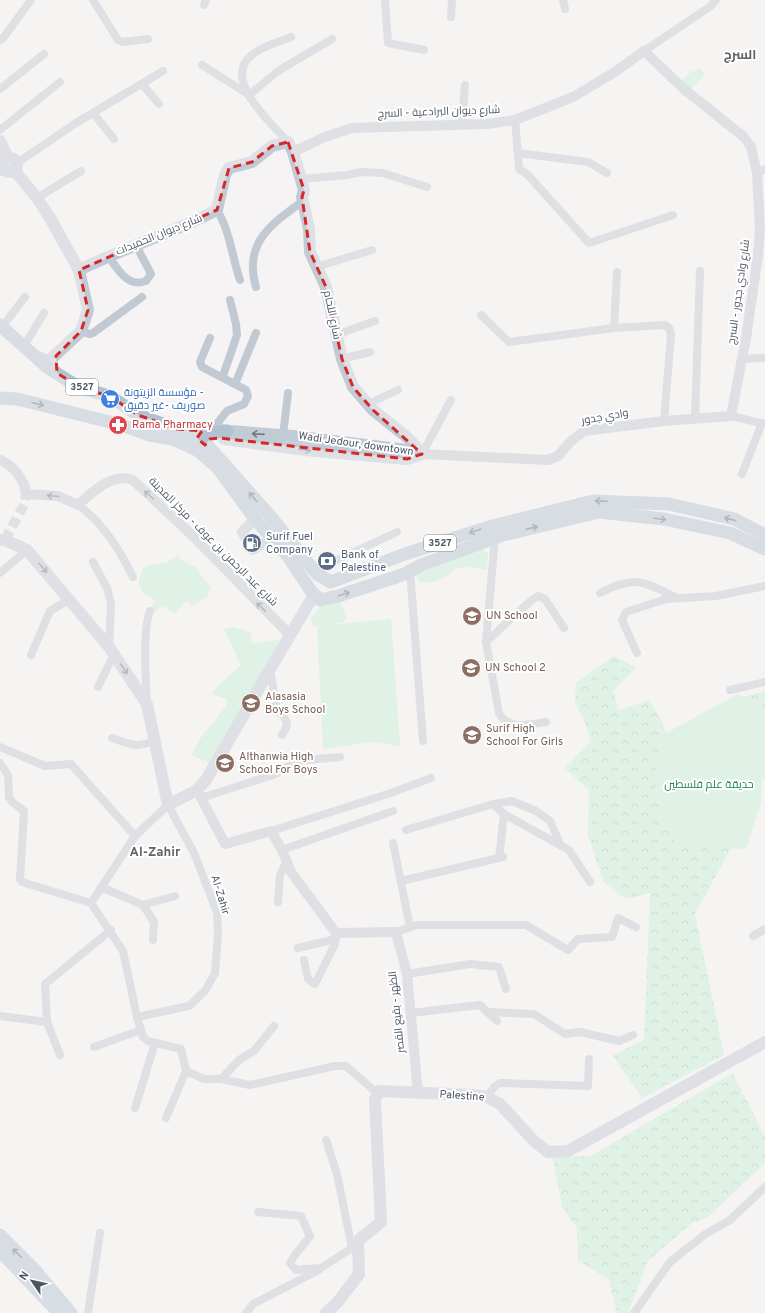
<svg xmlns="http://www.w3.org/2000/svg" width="765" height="1313" font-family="Overpass,Cairo,sans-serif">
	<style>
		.forest { fill: url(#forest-crowns) }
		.park { fill: #c3f1d5 }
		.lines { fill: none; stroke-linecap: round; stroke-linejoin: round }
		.tertiary-tunnel { stroke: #caccce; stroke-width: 10; stroke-dasharray: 10 5; stroke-linecap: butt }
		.minor { stroke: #c1cad2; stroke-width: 8 }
		.tertiary { stroke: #c1cad2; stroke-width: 10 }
		.secondary { stroke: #c1cbd6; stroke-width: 12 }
		.primary { stroke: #b3c2d1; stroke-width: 13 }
		.oneway { stroke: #64717d }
		.oneway2 { stroke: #6e7984 }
		.oneway3 { stroke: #6e7983 }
		.marked { fill: none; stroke: #d62828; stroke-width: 3; stroke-dasharray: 8 5; stroke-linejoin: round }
		.labels { text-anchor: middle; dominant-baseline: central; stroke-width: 4; stroke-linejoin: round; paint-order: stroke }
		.shield { fill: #fff; stroke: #808990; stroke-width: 1 }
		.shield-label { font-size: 10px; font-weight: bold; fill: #4a5661 }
		.street-label { font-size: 11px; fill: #4a5661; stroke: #fff }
		.shop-label { font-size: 11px; fill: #366cbe; stroke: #fff; text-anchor: start }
		.health-label { font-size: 11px; fill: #be3a42; stroke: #fff; text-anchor: start }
		.service-label { font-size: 11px; fill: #4e5e75; stroke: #fff; text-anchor: start }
		.education-label { font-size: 11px; fill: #785e54; stroke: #fff; text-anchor: start }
		.park-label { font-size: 11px; fill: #17864f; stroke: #fff }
		.quarter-label { font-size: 13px; font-weight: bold; fill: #5f6368; stroke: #fff }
	</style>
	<defs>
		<pattern id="forest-crowns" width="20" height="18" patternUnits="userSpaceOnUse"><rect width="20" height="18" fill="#c3f1d5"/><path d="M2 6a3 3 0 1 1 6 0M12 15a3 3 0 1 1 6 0" fill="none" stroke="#a0c6b0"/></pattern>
	</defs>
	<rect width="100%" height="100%" fill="#f5f3f3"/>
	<!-- forest -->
	<g class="forest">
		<polygon points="614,656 636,668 613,691 619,710 649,700 661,720 670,746 731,700 765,691 765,770 749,815 695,914 724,1055 642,1098 613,1056 644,1039 650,893 630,898 622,897 603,881 588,835 589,791 565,768 591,741 586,725 575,703 576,683"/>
		<polygon points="733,1073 765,1137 765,1163 707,1218 692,1223 648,1261 628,1313 617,1313 609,1280 578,1260 577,1228 562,1207 552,1154 589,1157"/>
	</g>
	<!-- park -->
	<g class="park">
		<polygon points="699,68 705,74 689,91 680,82 693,70 696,72"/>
		<path d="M481,548L488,554L487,570L468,567L456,568C447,579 433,583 420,583L415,575L423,566Z"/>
		<polygon points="178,555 180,559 195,567 211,588 207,597 192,606 187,601 174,613 163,606 153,613 148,610 156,601 144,594 138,582 143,568 152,564 166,563"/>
		<polygon points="339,600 347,619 343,622 328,625 391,619 400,746 371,742 323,749 317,626 313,626 311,618 321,606"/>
		<polygon points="234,627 251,633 252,644 279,639 279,643 211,763 191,755 202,736 226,706 227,699 211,694 219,685 241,665 224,629"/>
		<polygon points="738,694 765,713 765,778 762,779 761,802 746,849 679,847 666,828 655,791 659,737"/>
	</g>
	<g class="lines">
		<!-- tertiary-tunnel -->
		<polyline class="tertiary-tunnel" points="5,540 25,503 26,494"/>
		<!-- minor -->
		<g class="minor">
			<polyline points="93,0 118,40 123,42 148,39"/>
			<polyline points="385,0 388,43 424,50"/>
			<polyline points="563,0 565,9"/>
			<polyline points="204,5 206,0"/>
			<polyline points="451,17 452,0"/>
			<polyline points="0,40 4,37 31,0"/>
			<polyline points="644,51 711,6 716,0"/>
			<polyline points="202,65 249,95 278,71 332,39"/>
			<polyline points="142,84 159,104"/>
			<polyline points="0,89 44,54"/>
			<polyline points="93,113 114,139"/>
			<polyline points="515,120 519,169 527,174 589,243 673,215"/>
			<polyline points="462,124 465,85"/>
			<polyline points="0,130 60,82"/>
			<path d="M288,142C271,123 221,79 252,55C262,46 279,42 291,37"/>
			<polyline points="518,153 588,162 607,173"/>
			<polyline points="17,163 76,123 163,71"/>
			<polyline points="757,173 765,169"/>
			<polyline points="302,179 347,175 362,172 383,173 427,187"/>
			<polyline points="37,198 81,171"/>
			<path d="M217,210C230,231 232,257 240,280"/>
			<path d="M108,256C118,269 127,288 146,281L151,274L136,245"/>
			<polyline points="316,267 372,250"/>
			<path d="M256,287C243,243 271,224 303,201"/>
			<polyline points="481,315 509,342 614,328 665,325 669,328 671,334 664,421"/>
			<polyline points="2,327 25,297"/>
			<polyline points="614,328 617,272"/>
			<polyline points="81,331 89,334 93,333 142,297"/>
			<polyline points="336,335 375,321"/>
			<polyline points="210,338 200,362 202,367 246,390 248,396 244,404 227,411 212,430"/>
			<polyline points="24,346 44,313"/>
			<polyline points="342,359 370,352"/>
			<polyline points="742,359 765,358"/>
			<polyline points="223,376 237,335 236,324 230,300"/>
			<polyline points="235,384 256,333"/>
			<polyline points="368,404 398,390"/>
			<polyline points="731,416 765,424"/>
			<polyline points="695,418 700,271"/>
			<polyline points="283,435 288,393"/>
			<polyline points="422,454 451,400"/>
			<polyline points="742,474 762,423"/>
			<path d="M78,505C102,522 120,550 133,577"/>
			<path d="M495,538L486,642L499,713C508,731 530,724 546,722"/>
			<polyline points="93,562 107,588 111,603 109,647"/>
			<polyline points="314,571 397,532"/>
			<polyline points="410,571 423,741"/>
			<polyline points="0,573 27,550"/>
			<path d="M600,593C634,575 643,581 675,597"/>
			<path d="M486,642C494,635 533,597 538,596L545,599L564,628"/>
			<polyline points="637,653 622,620 626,612 666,599 716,596 765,586"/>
			<polyline points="31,655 50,611 70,599"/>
			<polyline points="270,670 277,710 284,717 287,723 286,728 282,735"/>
			<polyline points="98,687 114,654"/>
			<polyline points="730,690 765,682"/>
			<path d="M147,704C146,680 142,632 150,611"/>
			<path d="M112,738C130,744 136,749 155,740"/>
			<polyline points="0,747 45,766 71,764 135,836 168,805 194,853 217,912 218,934 215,973 205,991 189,1006 137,1017"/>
			<polyline points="0,763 8,775 9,797 12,802 24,811 20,879 22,882 91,903 123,951 137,1017 143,1037 148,1041 181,1049 186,1071 166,1118"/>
			<polyline points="201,798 276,774 296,761 340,757"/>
			<polyline points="493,804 512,801 536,811 550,821 561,846"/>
			<polyline points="504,814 569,850 590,882"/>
			<polyline points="406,830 493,804 504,814 499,858"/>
			<polyline points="271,831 391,793 431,778"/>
			<polyline points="393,843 410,927"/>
			<polyline points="282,850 393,811"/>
			<polyline points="401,881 503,857"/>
			<polyline points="101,887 143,905 154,922 153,940"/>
			<polyline points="278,902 280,875 287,861"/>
			<polyline points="91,903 135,836"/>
			<polyline points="143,905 175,896"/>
			<polyline points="396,932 417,925 526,925 568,950 578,939 612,937 618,918 636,927"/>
			<polyline points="753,936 765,929"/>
			<polyline points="298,948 336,939"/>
			<polyline points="304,960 308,979 315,984 335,944 336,933"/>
			<polyline points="407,974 470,964 499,967 506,989"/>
			<polyline points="487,1012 534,1014 565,1034 580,1032 619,1041 633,1035"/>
			<polyline points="411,1013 480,1005 497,1021"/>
			<polyline points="0,1016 47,1022"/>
			<polyline points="94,1047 141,1030"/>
			<polyline points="60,1055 47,1022 45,984 111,930"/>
			<polyline points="186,1071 204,1079 221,1079 250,1085 335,1066 346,1066 377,1093"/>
			<polyline points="221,1079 239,1060 254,1051 274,1026"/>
			<polyline points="487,1097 494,1087 500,1083 588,1086 589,1059"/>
			<polyline points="135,1108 155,1043"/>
			<polyline points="326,1140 337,1174 352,1248 356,1245"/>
			<polyline points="258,1212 301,1216 310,1236 295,1255 290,1263 296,1270 321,1268 352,1248"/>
			<polyline points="88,1313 100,1233"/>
			<polyline points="246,1313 253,1304 319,1270"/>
			<polyline points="634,1313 670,1262 704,1235 730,1220 765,1187"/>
		</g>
		<!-- tertiary -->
		<g class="tertiary">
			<polyline points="293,152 325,137 352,128 487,124 515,120 573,97 615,72 644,51 684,89 744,137 751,147 757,173 760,229 758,255 746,338 731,416 664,421 584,431 570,442 558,456 548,460 422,454"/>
			<polyline points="0,171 4,168"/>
			<path d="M0,460C13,465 25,480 26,494L58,496L78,505C92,492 113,472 133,480L194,537L289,634"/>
			<polyline points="255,519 242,532 253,550 268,541 279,545"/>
			<polyline points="197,790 225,844 271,831 282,850 291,872 336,933 396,932 407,974 418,1093"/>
		</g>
		<!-- secondary -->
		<g class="secondary">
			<polyline points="0,141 8,158"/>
			<circle cx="10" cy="165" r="7"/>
			<polyline points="14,170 37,198 50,218 79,270 88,310 81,331 49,361 36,356"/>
			<path d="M79,270C124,248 172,233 217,210L225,175L229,168L252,162L272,146L288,142L293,152L304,190L302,197L309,229L310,252L326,287L342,359L353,387L373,410L408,438L422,454"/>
			<polyline points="217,430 293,436 415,451 422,454"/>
			<polyline points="224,439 305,450 407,459 422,454"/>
			<path d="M0,540H5L27,550L109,647L147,704L168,805L197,790L206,780C242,718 277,656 314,595"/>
			<polyline points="326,1313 337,1303 359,1274 358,1243 360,1239 381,1222 375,1100 379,1091 473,1095 487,1097 500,1104 534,1141 548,1152 568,1151 765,1042"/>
		</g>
		<!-- primary -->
		<g class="primary">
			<polyline points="0,325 48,368 77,386 111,397 138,415 177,429 197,438 210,448 271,517 317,574 331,582 405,554 489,527 593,501 669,504 734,519 765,535"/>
			<polyline points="0,398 17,399 122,425 149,435 173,439 197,450 217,467 255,519 287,555 311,591 320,600 338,596 405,574 421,565 503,535 599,512 664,519 730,533 765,549"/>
			<polyline points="193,445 201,434 227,431"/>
			<polyline points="0,1235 34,1269 71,1313"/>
			<polyline points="0,1251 59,1313"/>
		</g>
	</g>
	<!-- one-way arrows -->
	<defs><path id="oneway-shaft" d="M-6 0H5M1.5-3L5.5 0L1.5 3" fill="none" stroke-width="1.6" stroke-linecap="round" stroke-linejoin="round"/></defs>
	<g class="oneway">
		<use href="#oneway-shaft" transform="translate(38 404) rotate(14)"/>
		<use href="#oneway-shaft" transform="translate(253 497) rotate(-131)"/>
		<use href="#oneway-shaft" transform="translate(601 501) rotate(-178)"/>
		<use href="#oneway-shaft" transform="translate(660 519) rotate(7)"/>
		<use href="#oneway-shaft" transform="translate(730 519) rotate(-164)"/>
		<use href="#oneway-shaft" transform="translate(532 528) rotate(-13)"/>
		<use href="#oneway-shaft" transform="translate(475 531) rotate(162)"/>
		<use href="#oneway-shaft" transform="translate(344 594) rotate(-17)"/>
		<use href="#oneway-shaft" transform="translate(17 1253) rotate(-135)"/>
	</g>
	<g class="oneway2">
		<use href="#oneway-shaft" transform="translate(258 434) rotate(-176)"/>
		<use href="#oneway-shaft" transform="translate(305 450) rotate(7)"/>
		<use href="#oneway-shaft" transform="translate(43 568) rotate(49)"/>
		<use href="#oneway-shaft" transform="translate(124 669) rotate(57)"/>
	</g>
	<g class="oneway3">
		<use href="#oneway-shaft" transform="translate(149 495) rotate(-138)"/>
		<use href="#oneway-shaft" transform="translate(53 496) rotate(-175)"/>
		<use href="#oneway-shaft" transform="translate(261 607) rotate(-136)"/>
	</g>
	<!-- marked area -->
	<path d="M0 0H765V1313H0ZM288,142L304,190L302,197L310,252L326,287L342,359L353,387L373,410L422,454L407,459L219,438L210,439L205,445L197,438L202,431L177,429L138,415L111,397L77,386L57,373L56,356L81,331L88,310L79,270L217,210L229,168L252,162L272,146Z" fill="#f5f3f3" fill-opacity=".55" fill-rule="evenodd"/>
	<path class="marked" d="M288,142L304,190L302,197L310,252L326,287L342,359L353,387L373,410L422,454L407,459L219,438L210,439L205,445L197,438L202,431L177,429L138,415L111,397L77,386L57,373L56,356L81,331L88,310L79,270L217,210L229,168L252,162L272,146Z"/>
	<!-- icons -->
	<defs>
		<g id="supermarket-disc" transform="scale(1)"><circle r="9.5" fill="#3f7fe0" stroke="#fff"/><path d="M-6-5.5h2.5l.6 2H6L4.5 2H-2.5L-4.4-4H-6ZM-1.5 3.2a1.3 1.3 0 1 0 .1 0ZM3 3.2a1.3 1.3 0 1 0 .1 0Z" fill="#fff"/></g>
		<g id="pharmacy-disc" transform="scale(1)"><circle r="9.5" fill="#e0444e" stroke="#fff"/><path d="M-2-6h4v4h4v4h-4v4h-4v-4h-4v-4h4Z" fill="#fff"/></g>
		<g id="fuel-disc" transform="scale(1)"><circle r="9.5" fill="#5c6f8a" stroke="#fff"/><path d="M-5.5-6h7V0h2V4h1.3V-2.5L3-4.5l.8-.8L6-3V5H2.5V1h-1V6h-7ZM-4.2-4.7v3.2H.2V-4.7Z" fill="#fff"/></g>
		<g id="bank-disc" transform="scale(1)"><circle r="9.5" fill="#5c6f8a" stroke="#fff"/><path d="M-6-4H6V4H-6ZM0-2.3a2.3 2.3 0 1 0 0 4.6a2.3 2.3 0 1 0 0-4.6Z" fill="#fff"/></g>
		<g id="school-disc" transform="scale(1)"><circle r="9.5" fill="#8d6e63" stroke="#fff"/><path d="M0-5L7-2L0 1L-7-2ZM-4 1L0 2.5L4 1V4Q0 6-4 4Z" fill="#fff"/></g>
	</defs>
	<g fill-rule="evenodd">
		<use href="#supermarket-disc" x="110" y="399"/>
		<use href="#pharmacy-disc" x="118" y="425"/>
		<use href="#fuel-disc" x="252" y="543"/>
		<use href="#bank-disc" x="327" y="561"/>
		<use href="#school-disc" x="472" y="616"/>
		<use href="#school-disc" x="471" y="668"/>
		<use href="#school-disc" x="251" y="703"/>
		<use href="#school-disc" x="472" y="735"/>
		<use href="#school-disc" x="225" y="763"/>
	</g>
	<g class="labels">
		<!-- shield labels -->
		<g class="shield">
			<rect x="66" y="379" width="32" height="16" rx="3"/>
			<rect x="424" y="535" width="32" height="16" rx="3"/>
		</g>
		<g class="shield-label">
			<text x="82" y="387">3527</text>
			<text x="440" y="543">3527</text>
		</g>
		<!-- street labels -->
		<g class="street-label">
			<text transform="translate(439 112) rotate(-2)">شارع ديوان البرادعية - السرج</text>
			<text transform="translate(159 235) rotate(-22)">شارع ديوان الحميدات</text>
			<text transform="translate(739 292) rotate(-82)">شارع وادي جدور - السرج</text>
			<text transform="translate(332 315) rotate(78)">شارع اللحام</text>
			<text transform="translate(605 417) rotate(-10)">وادي جدور</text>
			<text transform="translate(356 444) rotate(8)">Wadi Jedour, downtown</text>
			<text transform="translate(213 542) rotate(45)">شارع عبد الرحمن بن عوف - مركز المدينة</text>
			<text transform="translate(220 895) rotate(73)">Al-Zahir</text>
			<text transform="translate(397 1012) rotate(-96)">الظهر - بقيع القصر</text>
			<text transform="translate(462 1096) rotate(4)">Palestine</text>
		</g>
		<!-- shop labels -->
		<g class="shop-label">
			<text x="124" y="393">مؤسسة الزيتونة -<tspan x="124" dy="13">صوريف -غير دقيق</tspan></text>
		</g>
		<!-- health labels -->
		<g class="health-label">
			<text x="132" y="425">Rama Pharmacy</text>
		</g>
		<!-- service labels -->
		<g class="service-label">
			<text x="266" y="537">Surif Fuel<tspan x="266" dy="13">Company</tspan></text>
			<text x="341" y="555">Bank of<tspan x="341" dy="13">Palestine</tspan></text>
		</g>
		<!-- education labels -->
		<g class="education-label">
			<text x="486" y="616">UN School</text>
			<text x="485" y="668">UN School 2</text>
			<text x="265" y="697">Alasasia<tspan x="265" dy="13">Boys School</tspan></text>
			<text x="486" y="729">Surif High<tspan x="486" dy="13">School For Girls</tspan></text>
			<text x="239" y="757">Althanwia High<tspan x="239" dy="13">School For Boys</tspan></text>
		</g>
		<!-- park labels -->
		<g class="park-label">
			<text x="709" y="785">حديقة علم فلسطين</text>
		</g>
		<!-- quarter labels -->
		<g class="quarter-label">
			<text x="740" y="56">السرج</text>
			<text x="155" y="853">Al-Zahir</text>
		</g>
	</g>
	<!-- north arrow -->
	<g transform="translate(32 1281) rotate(304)" stroke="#ffffff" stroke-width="3" paint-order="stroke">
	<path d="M0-3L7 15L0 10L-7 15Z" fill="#4a5661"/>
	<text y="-6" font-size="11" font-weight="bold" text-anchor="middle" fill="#4a5661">N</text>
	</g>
</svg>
